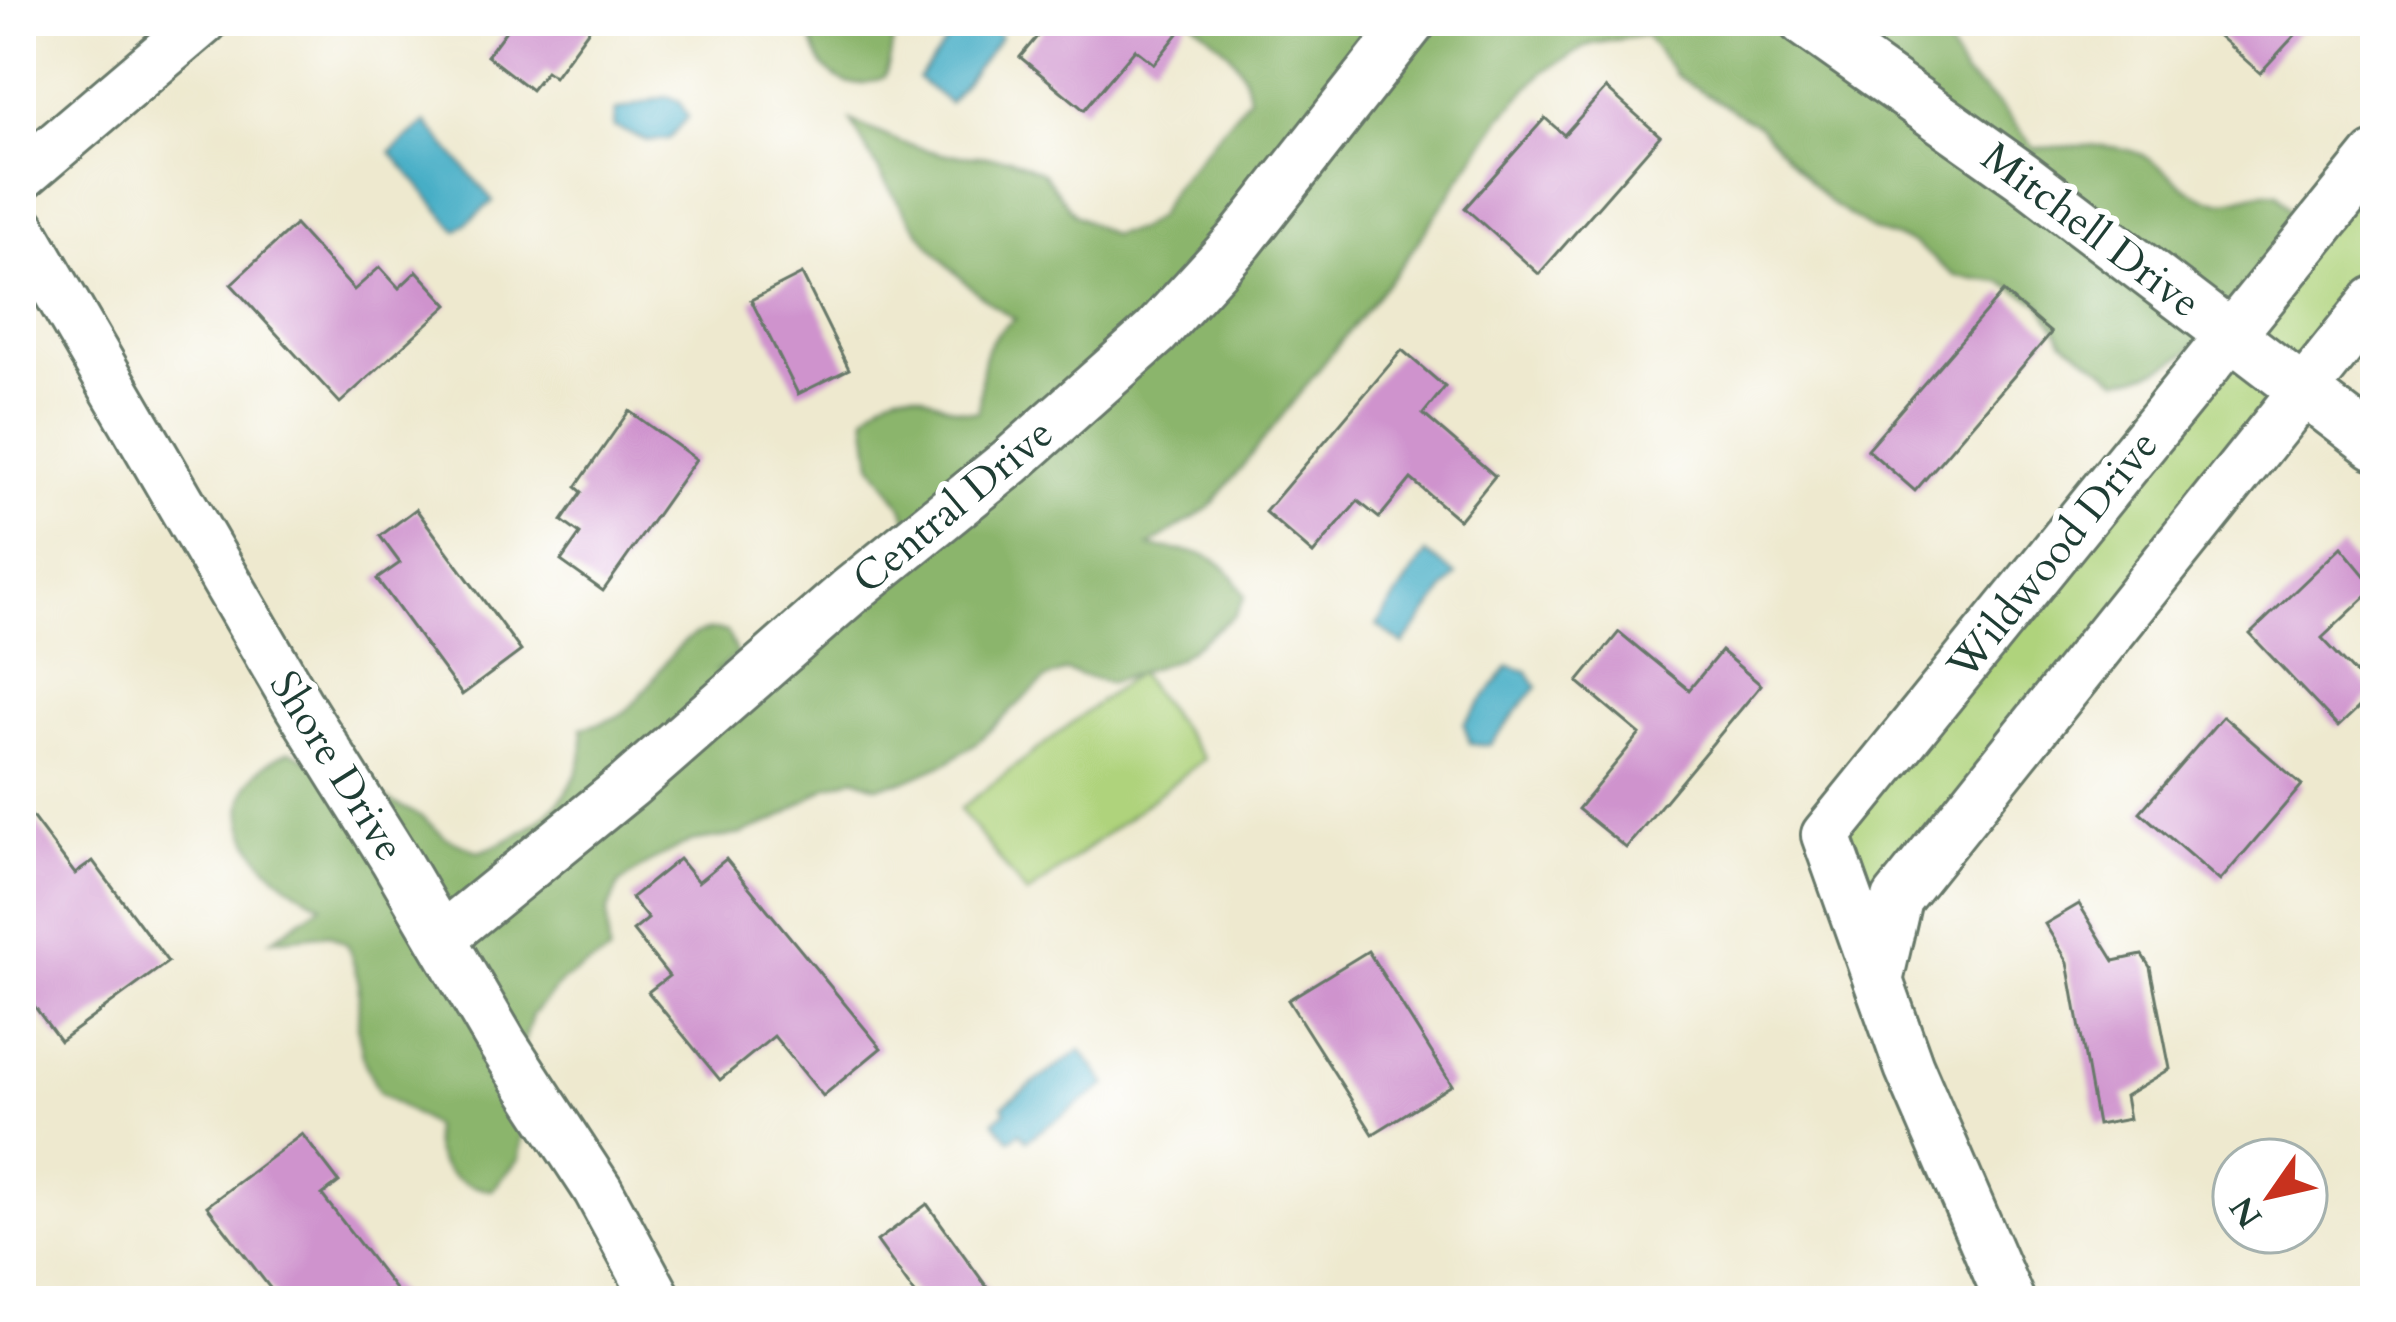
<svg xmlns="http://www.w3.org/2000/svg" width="2396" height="1322" font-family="Cardo,serif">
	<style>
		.green { fill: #afd37c; stroke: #678858; stroke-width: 3 }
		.forest { fill: #8bb56c; stroke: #557950; stroke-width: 3 }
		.water { fill: #46aec6; stroke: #32767d; stroke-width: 3 }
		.building { fill: #cf93cd }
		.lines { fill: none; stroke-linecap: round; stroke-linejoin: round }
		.street-casing { stroke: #67796a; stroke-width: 54 }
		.street { stroke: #fff; stroke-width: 48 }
		.labels { text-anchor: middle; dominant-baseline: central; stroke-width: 12; stroke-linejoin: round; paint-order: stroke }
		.street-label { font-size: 42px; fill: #1f3d34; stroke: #fff }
	</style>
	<rect width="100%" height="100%" fill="#fff"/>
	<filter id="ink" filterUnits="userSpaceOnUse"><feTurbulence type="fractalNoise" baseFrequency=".00833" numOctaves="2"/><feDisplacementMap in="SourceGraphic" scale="24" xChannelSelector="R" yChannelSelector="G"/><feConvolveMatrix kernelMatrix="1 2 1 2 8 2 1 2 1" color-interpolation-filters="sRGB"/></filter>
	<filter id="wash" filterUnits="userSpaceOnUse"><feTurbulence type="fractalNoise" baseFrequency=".004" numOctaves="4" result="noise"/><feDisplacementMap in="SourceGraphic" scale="48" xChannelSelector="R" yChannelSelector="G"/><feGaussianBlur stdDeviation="2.7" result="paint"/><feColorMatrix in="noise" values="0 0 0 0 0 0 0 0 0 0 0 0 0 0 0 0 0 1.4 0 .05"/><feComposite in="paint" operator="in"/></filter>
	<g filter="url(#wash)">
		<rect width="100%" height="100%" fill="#eee9cf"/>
		<!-- green -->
		<g class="green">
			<polygon points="2375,157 2375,301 1897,899 1879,977 1826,835"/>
			<polygon points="1138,672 1204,759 1027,895 960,809"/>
		</g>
		<!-- forest -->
		<g class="forest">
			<path d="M823,21H898C890,40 893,59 884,77C850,93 823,79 812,41Z"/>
			<path d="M1193,21H1928L1943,35L1964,75L1998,104L2034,148C2070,147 2111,140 2144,156C2171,169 2184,196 2215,200C2239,204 2251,189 2278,194L2301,225C2254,281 2200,374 2118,379L2064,341L2040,303L2001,282L1955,276L1915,244L1870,229L1830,203L1759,126L1677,76L1645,35L1591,44L1543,72L1501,118L1406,259L1210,507L1149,546C1198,556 1217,544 1245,596L1235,615L1177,659L1109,683L1066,671L1047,678L977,742L948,762L905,781L876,786L855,778L828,786L778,819L742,834L690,842L650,862L619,884L607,913L609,954L563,980L532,1015L508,1096L522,1132L519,1159L492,1190C454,1184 430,1168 433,1126L379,1092L364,1061L358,1030L359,983L348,945L329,934L272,940L322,905C306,895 287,886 274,873C229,829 228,778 290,751L422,817L445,837L479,852C533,834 591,791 582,728C598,724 615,720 627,710C658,685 678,618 727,632L737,655L717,670L753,669L916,549L904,509L872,463L866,416C911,362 929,413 978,412C985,369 974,346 1015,319C938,274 892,198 851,121L902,143L942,154L1009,158L1043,173L1075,215L1111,235L1137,230L1157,217L1173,188L1249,97C1245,60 1221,44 1193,21Z"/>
		</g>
		<!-- water -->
		<g class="water">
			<polygon points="963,21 982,21 1001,36 949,103 918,79"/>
			<polygon points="668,96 679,101 688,117 669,139 647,141 614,127 615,111"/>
			<polygon points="426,122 493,201 457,231 391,152"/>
			<polygon points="1426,553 1456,575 1403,645 1377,625"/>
			<polygon points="1509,666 1527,671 1537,686 1490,745 1470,743 1464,724"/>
			<polygon points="1081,1050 1107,1085 1027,1140 1020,1132 1010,1140 994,1121 1006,1111 1003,1105"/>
		</g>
		<g id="blocks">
			<!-- building -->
			<g class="building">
				<polygon points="513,21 595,21 554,77 546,71 531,90 487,56"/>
				<polygon points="1050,21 1188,21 1154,64 1135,49 1084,110 1020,57"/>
				<polygon points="2202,21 2308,21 2260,73"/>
				<polygon points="1606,88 1660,136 1539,274 1465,208 1545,118 1564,135"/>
				<polygon points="295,225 354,290 380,267 399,288 417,271 448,305 340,403 231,284"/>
				<polygon points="802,274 849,369 798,394 751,300"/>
				<polygon points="2003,292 2051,333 1915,491 1867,449"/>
				<polygon points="1402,350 1445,387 1423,414 1495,476 1459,520 1411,479 1379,518 1358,501 1313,554 1265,512"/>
				<polygon points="629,411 696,459 603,591 561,561 580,534 562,521 582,492 576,487"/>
				<polygon points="416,509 521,651 462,695 377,579 400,563 380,536"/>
				<polygon points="2341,547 2375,588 2322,638 2374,693 2338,727 2250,634"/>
				<polygon points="1619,632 1689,690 1721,651 1761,685 1626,848 1578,809 1640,734 1578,682"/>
				<polygon points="2223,716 2302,785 2220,881 2140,812"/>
				<polygon points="21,802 75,874 93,861 168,962 60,1041 21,988"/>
				<polygon points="679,859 698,882 726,859 881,1048 823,1096 774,1036 720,1080 648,992 669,976 633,931 648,919 631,898"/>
				<polygon points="2079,904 2114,961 2142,955 2150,967 2170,1069 2125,1096 2129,1119 2097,1125 2068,962 2045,924"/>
				<polygon points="1368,951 1452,1085 1373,1134 1288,1000"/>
				<polygon points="302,1134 339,1182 322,1195 404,1301 280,1301 207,1206"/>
				<polygon points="927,1204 997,1301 920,1301 877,1241"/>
			</g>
		</g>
	</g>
	<g filter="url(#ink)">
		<use href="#blocks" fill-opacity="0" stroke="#67796a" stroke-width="3"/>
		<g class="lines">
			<!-- street casing -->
			<g class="street-casing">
				<g id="street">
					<polyline points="1803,21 2022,176 2375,445"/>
					<polyline points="21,176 203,21"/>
					<polyline points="21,228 299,706 394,858 502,1043 598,1190 658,1301"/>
					<polyline points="441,938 629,785 849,592 1010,462 1155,333 1240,240 1412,21"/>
					<polyline points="1879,977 1897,899 2375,301"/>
					<polyline points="2010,1301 1909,1067 1826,835 2375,157"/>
				</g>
			</g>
			<!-- street -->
			<use href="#street" class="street"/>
		</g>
	</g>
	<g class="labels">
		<!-- street labels -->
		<g class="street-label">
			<text transform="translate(2091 230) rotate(37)">Mitchell Drive</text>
			<text transform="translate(953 506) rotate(-40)">Central Drive</text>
			<text transform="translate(2053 555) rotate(-51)">Wildwood Drive</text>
			<text transform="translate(337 766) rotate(58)">Shore Drive</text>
		</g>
	</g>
	<!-- margin -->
	<rect width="2396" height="1322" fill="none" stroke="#fff" stroke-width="72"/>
	<!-- north arrow -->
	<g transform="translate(2270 1196) rotate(236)"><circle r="57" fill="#ffffff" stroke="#a5b1ae" stroke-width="3"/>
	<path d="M0-9L21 45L0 30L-21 45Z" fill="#c8321e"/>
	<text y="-18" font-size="33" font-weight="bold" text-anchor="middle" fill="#1f3d34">N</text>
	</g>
</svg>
